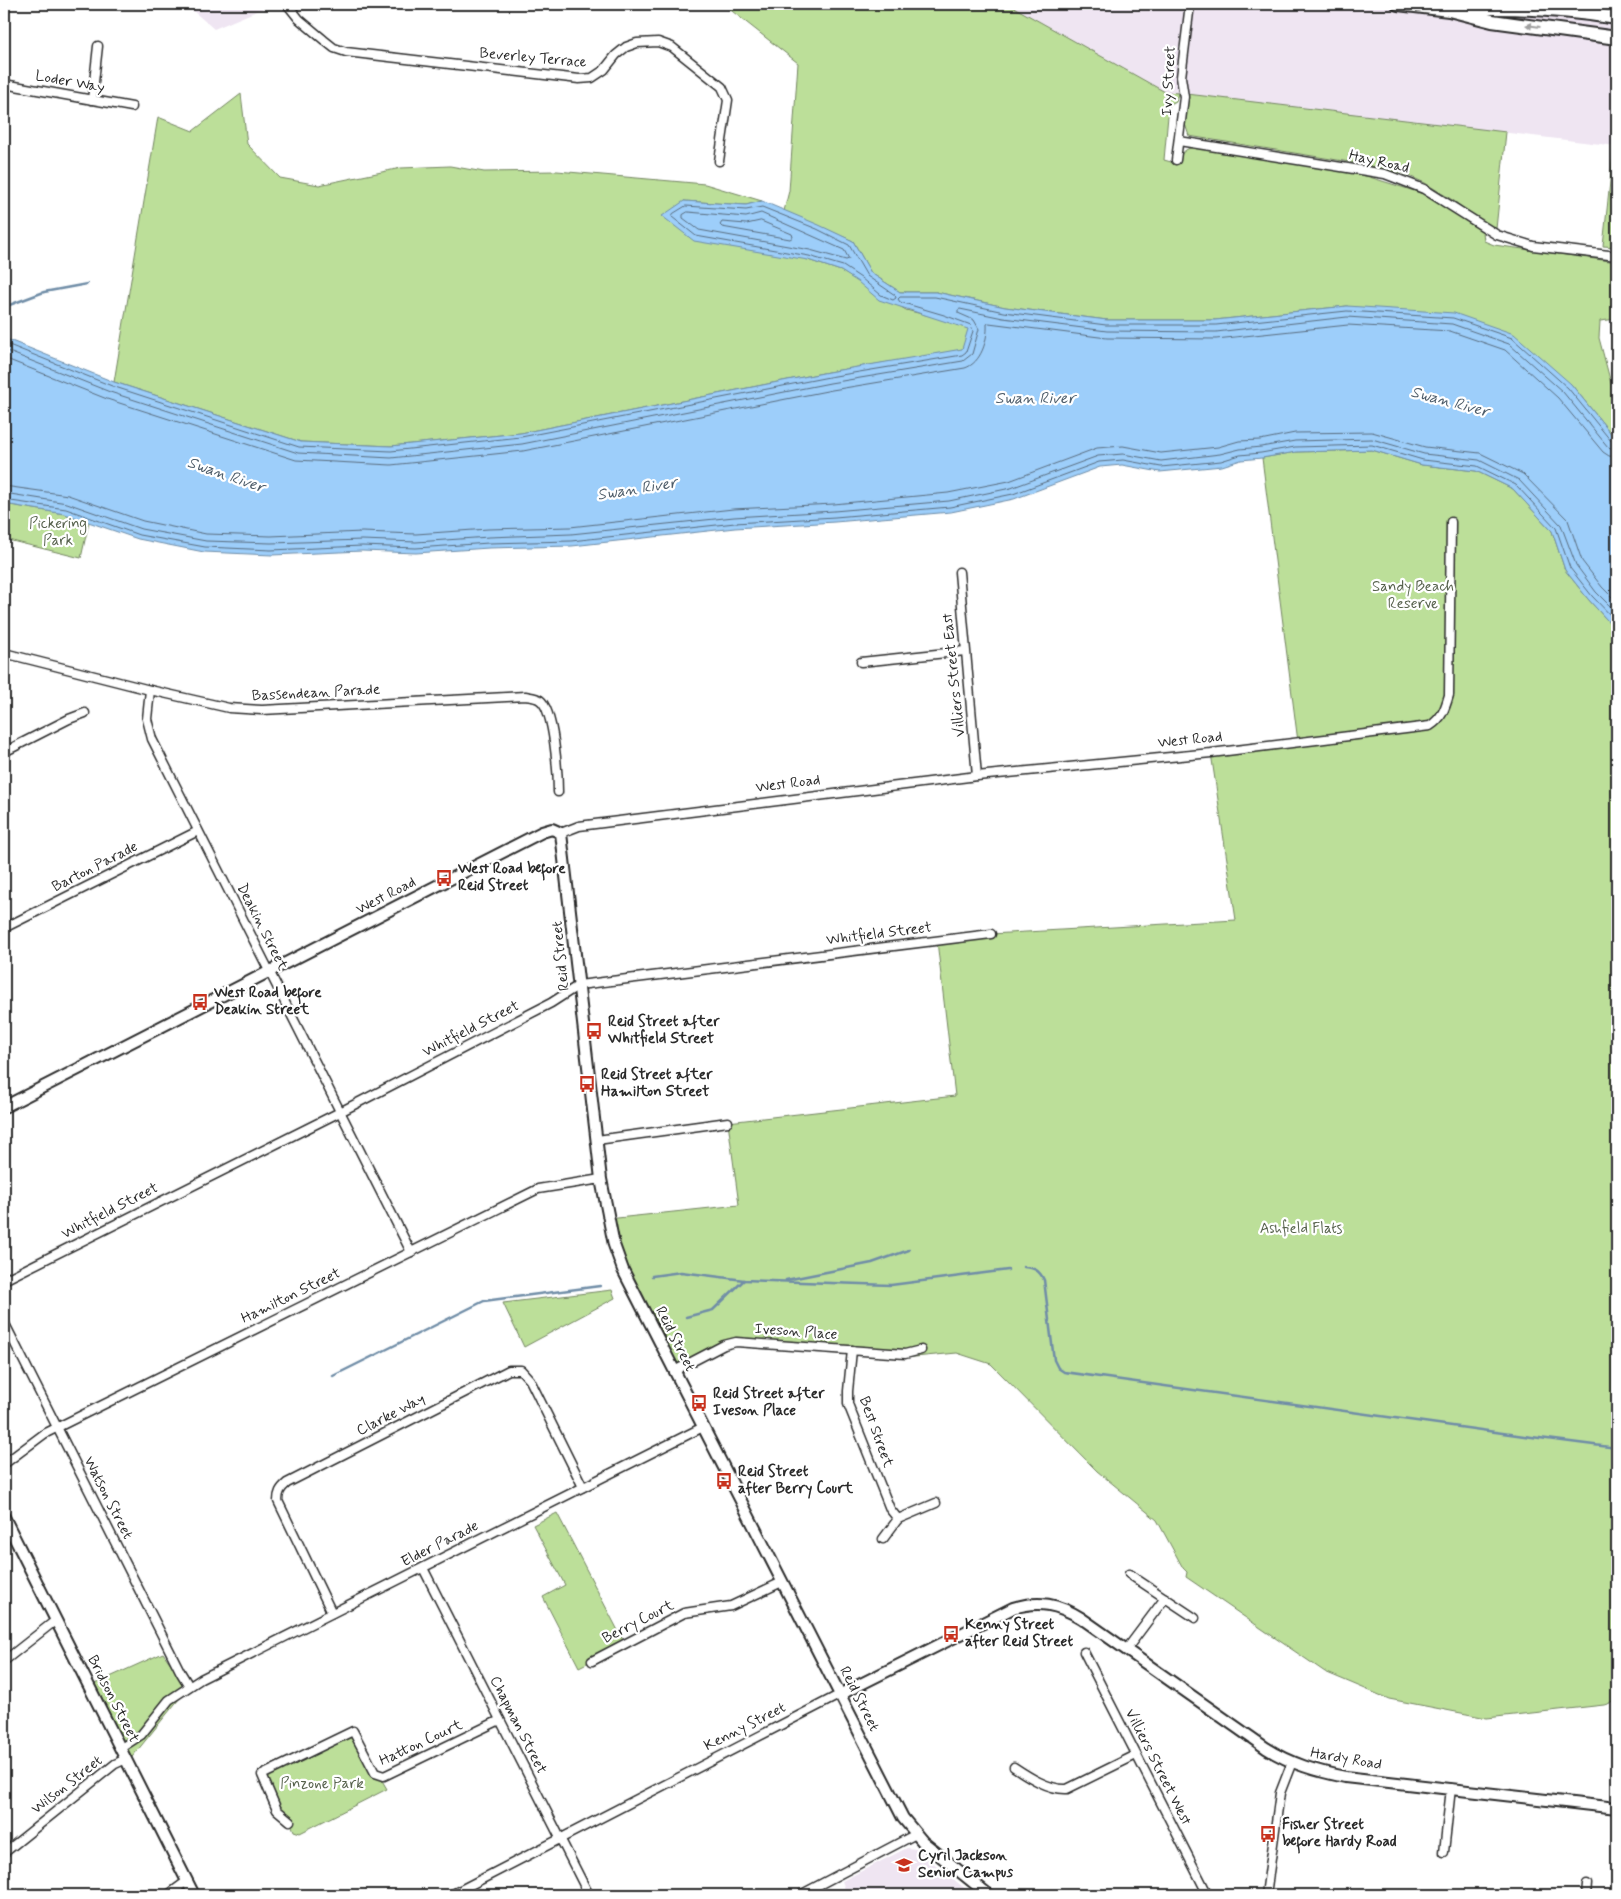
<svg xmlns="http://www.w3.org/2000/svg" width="1621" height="1899" font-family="Mynerve,sans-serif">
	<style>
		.built { fill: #efe5f2 }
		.green { fill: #bcdf99; stroke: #748562 }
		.water { fill: #9dcefa; stroke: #6f8da7 }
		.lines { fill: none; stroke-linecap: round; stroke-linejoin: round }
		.shore { stroke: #596c7e; stroke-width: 1 }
		.stream { stroke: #6f8da7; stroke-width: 2.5 }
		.minor-casing { stroke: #2b2b2b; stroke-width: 11 }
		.tertiary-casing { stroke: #2b2b2b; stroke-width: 14 }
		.trunk-casing { stroke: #2b2b2b; stroke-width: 16 }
		.minor { stroke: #fff; stroke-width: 8 }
		.tertiary { stroke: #fff; stroke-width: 10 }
		.trunk { stroke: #fff; stroke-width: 12 }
		.oneway { fill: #a0a0a0 }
		.labels { text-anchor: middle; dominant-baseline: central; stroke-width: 4.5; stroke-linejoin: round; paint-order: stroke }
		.street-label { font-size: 15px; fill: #2b2b2b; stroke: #fff }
		.park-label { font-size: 15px; fill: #56614c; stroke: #fff }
		.poi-label { font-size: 15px; font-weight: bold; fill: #2b2b2b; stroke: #fff; text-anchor: start }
		.water-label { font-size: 16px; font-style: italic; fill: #4d5c69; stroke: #fff }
	</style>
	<rect width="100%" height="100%" fill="#fff"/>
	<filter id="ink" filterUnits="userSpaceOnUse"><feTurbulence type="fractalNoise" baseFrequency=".02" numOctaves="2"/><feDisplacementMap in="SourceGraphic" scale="10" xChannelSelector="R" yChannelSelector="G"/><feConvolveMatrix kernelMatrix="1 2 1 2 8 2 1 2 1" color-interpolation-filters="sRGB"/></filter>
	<g filter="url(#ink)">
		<!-- built -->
		<g class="built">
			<polygon points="185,4 273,4 214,29"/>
			<polygon points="1008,4 1617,4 1617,146 1165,92"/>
			<polygon points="907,1848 916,1849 973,1895 847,1895 842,1881"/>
		</g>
		<!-- green -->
		<g class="green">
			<path d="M723,4H1008L1165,92L1178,93L1176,101L1169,105L1164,160L1178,164C1181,152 1184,149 1197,146L1363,175L1424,194L1483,232L1484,241L1494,245L1617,262V319L1600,321L1599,338L1617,406V441L1571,384L1347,306L1215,320H1107L1005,307L936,292H900L871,273L853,241L784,211L789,191L798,63Z"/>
			<polygon points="241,94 247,144 280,178 319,185 401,168 450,166 484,172 557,171 705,184 762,201 746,205 684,201 808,260 841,271 906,310 942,319 969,329 962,350 828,372 521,433 391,446 301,442 114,382 158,117 193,131"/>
			<polygon points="1187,94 1506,132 1496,229 1482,223 1454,201 1425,183 1402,173 1356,163 1189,136 1184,121"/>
			<polygon points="1614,145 1617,146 1617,247 1603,246"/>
			<polygon points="1372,450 1422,465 1476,471 1513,489 1552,531 1565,570 1588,599 1617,631 1617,1701 1604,1705 1487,1718 1389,1699 1325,1672 1186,1577 1187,1572 1183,1568 1157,1520 1097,1471 991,1364 957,1353 904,1358 744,1343 725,1347 676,1373 623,1270 608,1219 739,1205 728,1122 955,1096 937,941 991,934 1236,920 1211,753 1298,742 1262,458 1296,452"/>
			<polygon points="4,504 65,514 89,522 81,558 4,539"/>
			<polygon points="612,1290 615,1298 524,1347 503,1303"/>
			<polygon points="557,1513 625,1644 579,1667 543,1597 565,1585 533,1525"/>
			<polygon points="163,1653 188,1688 128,1762 90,1686"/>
			<polygon points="353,1731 387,1789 300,1833 294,1831 290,1821 277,1810 262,1775"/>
		</g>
		<!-- water -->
		<polygon class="water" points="684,201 746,205 762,201 819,225 853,241 871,273 900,292 936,292 1005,307 1107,320 1215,320 1347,306 1454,313 1514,334 1571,384 1617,441 1617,631 1588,599 1565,570 1552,531 1513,489 1476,471 1422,465 1372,450 1296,452 1262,458 1241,460 1222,466 1160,472 1122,465 1100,467 1014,499 951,512 835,522 735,528 572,546 489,548 416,553 362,551 272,555 204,552 138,539 65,514 4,504 4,338 114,382 301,442 391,446 521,433 828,372 962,349 968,329 879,300 858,282 841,271 808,260 694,241 662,216"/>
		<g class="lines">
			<!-- shore -->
			<g class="shore">
				<polygon points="686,206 746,210 762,207 817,229 849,245 867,276 895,295 896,298 893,300 881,295 861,278 843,266 809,256 696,236 672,217 673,214"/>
				<polygon points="688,212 746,217 761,213 844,250 849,259 846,260 810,250 699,230 683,218 683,215"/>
				<polygon points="761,221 792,234 793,237 790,239 722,227 720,225 722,222 746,224"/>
				<polyline points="4,343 112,386 299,447 391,451 521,437 829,377 962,355 966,352 973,331 971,325 944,315 900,302 898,299 900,297 935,297 1004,312 1106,325 1216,325 1347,311 1453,318 1512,338 1568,388 1611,441 1617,443"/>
				<polyline points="4,350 110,392 298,453 391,458 522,444 830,383 963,361 972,354 979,329 974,320 958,313 958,310 960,309 1003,318 1107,331 1216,332 1347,317 1452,324 1509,344 1563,392 1608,447 1617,450"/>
				<path d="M4,358L107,399L296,460L391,465L523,451L832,390L965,368C981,363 988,340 987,324L989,323L1107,338L1216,339L1348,325L1450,331L1505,350L1558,398L1603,452L1609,456L1617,457"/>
				<polyline points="4,486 68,495 143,521 206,534 271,536 362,532 416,534 488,529 570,527 733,509 834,504 948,493 1009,481 1097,448 1123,446 1161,453 1218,447 1239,441 1260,440 1295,433 1372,432 1425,447 1480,453 1523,474 1568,520 1582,561 1602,587 1617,602"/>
				<polyline points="4,493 67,503 141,529 206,541 271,543 362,540 416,542 489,537 571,534 734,517 834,511 949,501 1011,488 1098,456 1123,454 1161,461 1220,454 1240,449 1261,447 1295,441 1372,439 1424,454 1479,460 1519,480 1561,525 1576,565 1596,592 1617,613"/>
				<polyline points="4,500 66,509 139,535 205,547 271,550 362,546 416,548 489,543 571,541 735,523 835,517 950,507 1013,494 1099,462 1123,460 1161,467 1221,461 1240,455 1261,453 1295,447 1372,445 1423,460 1477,466 1516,485 1556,528 1570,568 1592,596 1617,622"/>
			</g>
			<!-- stream -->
			<g class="stream">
				<polyline points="4,307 44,292 87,284"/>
				<path d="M1024,1267C1035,1268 1039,1270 1044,1280L1054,1360L1058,1368L1064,1372L1524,1436L1617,1448"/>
				<polyline points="652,1276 681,1272 744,1280 891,1285 1008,1270"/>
				<polyline points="786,1280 872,1263 909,1250"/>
				<polyline points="686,1317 713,1310 744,1280"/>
				<polyline points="333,1376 484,1301 600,1286"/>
			</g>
			<!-- minor casing -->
			<g class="minor-casing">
				<g id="minor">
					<polyline points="287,4 299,19 324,40 334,48 346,52 579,79 592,78 604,70 616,55 626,47 637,43 658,42 672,47 722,87 728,100 719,161"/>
					<polyline points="4,84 132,107"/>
					<polyline points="92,100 98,46"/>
					<polyline points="1179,141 1385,174 1424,189 1497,235 1533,246 1617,256"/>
					<polyline points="1176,160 1184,97 1181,77 1190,4"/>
					<polyline points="959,572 977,776"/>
					<path d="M4,653L150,690L229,708L262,710L525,696C530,697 536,697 540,700C554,710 558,774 558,792"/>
					<polyline points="861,662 965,651"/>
					<polyline points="150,690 147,719 152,739 411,1252"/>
					<polyline points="4,752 69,719 85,713"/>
					<path d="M561,833L579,826L977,776L1211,753L1430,726C1442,718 1445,709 1449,695L1451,522"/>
					<polyline points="4,928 198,831"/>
					<polyline points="597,1140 728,1122"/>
					<polyline points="4,1280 340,1112 551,1003 579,985 991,934"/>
					<polyline points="4,1322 181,1673 189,1686"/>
					<polyline points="852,1350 848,1391 848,1404 890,1509 898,1519 883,1539"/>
					<polyline points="674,1371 724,1345 736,1342 905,1354 921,1350"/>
					<polyline points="4,1464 44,1434 538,1189 601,1179"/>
					<polyline points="898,1519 936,1503"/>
					<polyline points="423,1568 589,1895"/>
					<polyline points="1129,1574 1195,1618"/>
					<path d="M332,1613L278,1501C278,1493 280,1489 287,1483L509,1370H521L530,1380L583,1487"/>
					<polyline points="1126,1650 1165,1598"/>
					<polyline points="1084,1652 1208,1895"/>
					<polyline points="4,1661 56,1620"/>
					<polyline points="592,1661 684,1613 731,1606 782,1582"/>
					<polyline points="121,1748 141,1735 169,1700 201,1679 703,1427"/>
					<path d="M1014,1767C1029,1777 1049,1790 1067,1789L1136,1755"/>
					<polyline points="290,1821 277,1810 262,1775 353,1731 375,1773 384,1776 500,1720"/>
					<polyline points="1444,1852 1451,1788"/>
					<polyline points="4,1853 115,1764 126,1759"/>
					<polyline points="168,1895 187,1881"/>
					<polyline points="451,1895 839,1695"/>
					<polyline points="800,1895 916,1834"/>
					<polyline points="1266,1895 1280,1793 1292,1762"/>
					<polyline points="1586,1895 1587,1884"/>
				</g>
			</g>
			<!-- tertiary casing -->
			<g class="tertiary-casing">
				<g id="tertiary">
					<polyline points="4,1107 542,832 552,829 561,833 601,1179 614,1245 623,1270 903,1818 923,1842 989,1895"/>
					<polyline points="4,1517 194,1895"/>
					<path d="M839,1695L1013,1608C1039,1600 1058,1604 1081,1618L1266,1748C1291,1764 1316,1771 1345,1777L1617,1808"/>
				</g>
			</g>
			<!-- trunk casing -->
			<g class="trunk-casing">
				<g id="trunk">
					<polyline points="1398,4 1449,10 1492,21 1617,38"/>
					<path d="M1461,9C1513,6 1566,10 1617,18"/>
				</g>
			</g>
			<!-- minor -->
			<use href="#minor" class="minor"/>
			<!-- tertiary -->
			<use href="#tertiary" class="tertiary"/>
			<!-- trunk -->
			<use href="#trunk" class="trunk"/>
		</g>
		<!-- one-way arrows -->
		<defs><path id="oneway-solid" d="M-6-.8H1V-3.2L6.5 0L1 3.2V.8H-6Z" transform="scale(1.25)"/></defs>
		<use class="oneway" href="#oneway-solid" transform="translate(1533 26) rotate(-173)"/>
	</g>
	<!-- icons -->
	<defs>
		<g id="bus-bare" transform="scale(1.35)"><path d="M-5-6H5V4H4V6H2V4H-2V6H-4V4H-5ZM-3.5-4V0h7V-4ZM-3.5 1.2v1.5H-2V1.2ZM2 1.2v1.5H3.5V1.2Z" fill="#c8321e" stroke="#fff" stroke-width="2.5" paint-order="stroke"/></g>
		<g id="school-bare" transform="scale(1.35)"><path d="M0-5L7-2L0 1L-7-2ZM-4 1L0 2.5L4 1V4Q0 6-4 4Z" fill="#c8321e" stroke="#fff" stroke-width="2.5" paint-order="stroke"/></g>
	</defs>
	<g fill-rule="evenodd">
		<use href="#bus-bare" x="444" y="878"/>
		<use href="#bus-bare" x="200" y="1002"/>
		<use href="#bus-bare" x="594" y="1031"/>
		<use href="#bus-bare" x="587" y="1084"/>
		<use href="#bus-bare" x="699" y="1403"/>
		<use href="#bus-bare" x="724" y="1481"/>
		<use href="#bus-bare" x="951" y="1634"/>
		<use href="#bus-bare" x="1268" y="1834"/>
		<use href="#school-bare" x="904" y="1865"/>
	</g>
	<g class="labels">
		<!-- street labels -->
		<g class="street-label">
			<text transform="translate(533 58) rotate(5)">Beverley Terrace</text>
			<text transform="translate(1169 81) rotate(-87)">Ivy Street</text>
			<text transform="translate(70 82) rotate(10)">Loder Way</text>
			<text transform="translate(1379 162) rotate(13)">Hay Road</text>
			<text transform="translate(954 675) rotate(-96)">Villiers Street East</text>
			<text transform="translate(316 693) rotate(-3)">Bassendean Parade</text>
			<text transform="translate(1190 740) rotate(-6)">West Road</text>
			<text transform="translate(788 784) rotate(-7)">West Road</text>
			<text transform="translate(95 867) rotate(-27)">Barton Parade</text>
			<text transform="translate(386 896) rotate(-27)">West Road</text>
			<text transform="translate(262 927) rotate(63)">Deakin Street</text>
			<text transform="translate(879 934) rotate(-7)">Whitfield Street</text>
			<text transform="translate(561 956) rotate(-96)">Reid Street</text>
			<text transform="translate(471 1029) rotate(-27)">Whitfield Street</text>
			<text transform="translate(110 1211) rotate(-27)">Whitfield Street</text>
			<text transform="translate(291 1296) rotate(-26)">Hamilton Street</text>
			<text transform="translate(796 1332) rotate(4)">Iveson Place</text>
			<text transform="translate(675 1339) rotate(63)">Reid Street</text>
			<text transform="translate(391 1415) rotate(-27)">Clarke Way</text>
			<text transform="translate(876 1432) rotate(70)">Best Street</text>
			<text transform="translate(108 1498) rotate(63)">Watson Street</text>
			<text transform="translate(440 1544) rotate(-27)">Elder Parade</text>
			<text transform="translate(638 1622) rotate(-27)">Berry Court</text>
			<text transform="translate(113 1699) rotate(63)">Bridson Street</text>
			<text transform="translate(859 1699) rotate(63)">Reid Street</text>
			<text transform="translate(518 1725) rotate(63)">Chapman Street</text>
			<text transform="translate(745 1727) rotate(-27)">Kenny Street</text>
			<text transform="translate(421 1743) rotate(-25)">Hatton Court</text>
			<text transform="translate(1346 1759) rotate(10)">Hardy Road</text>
			<text transform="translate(1158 1767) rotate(63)">Villiers Street West</text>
			<text transform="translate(67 1785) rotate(-38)">Wilson Street</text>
		</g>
		<!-- park labels -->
		<g class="park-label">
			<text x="58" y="524">Pickering<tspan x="58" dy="17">Park</tspan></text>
			<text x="1413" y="587">Sandy Beach<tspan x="1413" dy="17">Reserve</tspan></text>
			<text x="1301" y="1229">Ashfield Flats</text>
			<text x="322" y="1784">Pinzone Park</text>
		</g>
		<!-- poi labels -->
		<g class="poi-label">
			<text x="458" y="869">West Road before<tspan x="458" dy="17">Reid Street</tspan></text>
			<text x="214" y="993">West Road before<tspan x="214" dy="17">Deakin Street</tspan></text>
			<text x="608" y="1022">Reid Street after<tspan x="608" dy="17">Whitfield Street</tspan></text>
			<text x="601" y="1075">Reid Street after<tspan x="601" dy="17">Hamilton Street</tspan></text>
			<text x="713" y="1394">Reid Street after<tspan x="713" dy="17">Iveson Place</tspan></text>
			<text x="738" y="1472">Reid Street<tspan x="738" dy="17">after Berry Court</tspan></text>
			<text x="965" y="1625">Kenny Street<tspan x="965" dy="17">after Reid Street</tspan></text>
			<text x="1282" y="1825">Fisher Street<tspan x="1282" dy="17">before Hardy Road</tspan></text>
			<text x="918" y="1856">Cyril Jackson<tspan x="918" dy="17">Senior Campus</tspan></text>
		</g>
		<!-- water labels -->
		<g class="water-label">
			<text x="1035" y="398">Swan River</text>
			<text transform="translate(1450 402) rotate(15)">Swan River</text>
			<text transform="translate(226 475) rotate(19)">Swan River</text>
			<text transform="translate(637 489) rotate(-9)">Swan River</text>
		</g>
	</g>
	<!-- margin -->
	<rect width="1621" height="1899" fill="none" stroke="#fff" stroke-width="20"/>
	<rect x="10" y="10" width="1601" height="1879" fill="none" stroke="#2b2b2b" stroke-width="2" filter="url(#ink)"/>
</svg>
